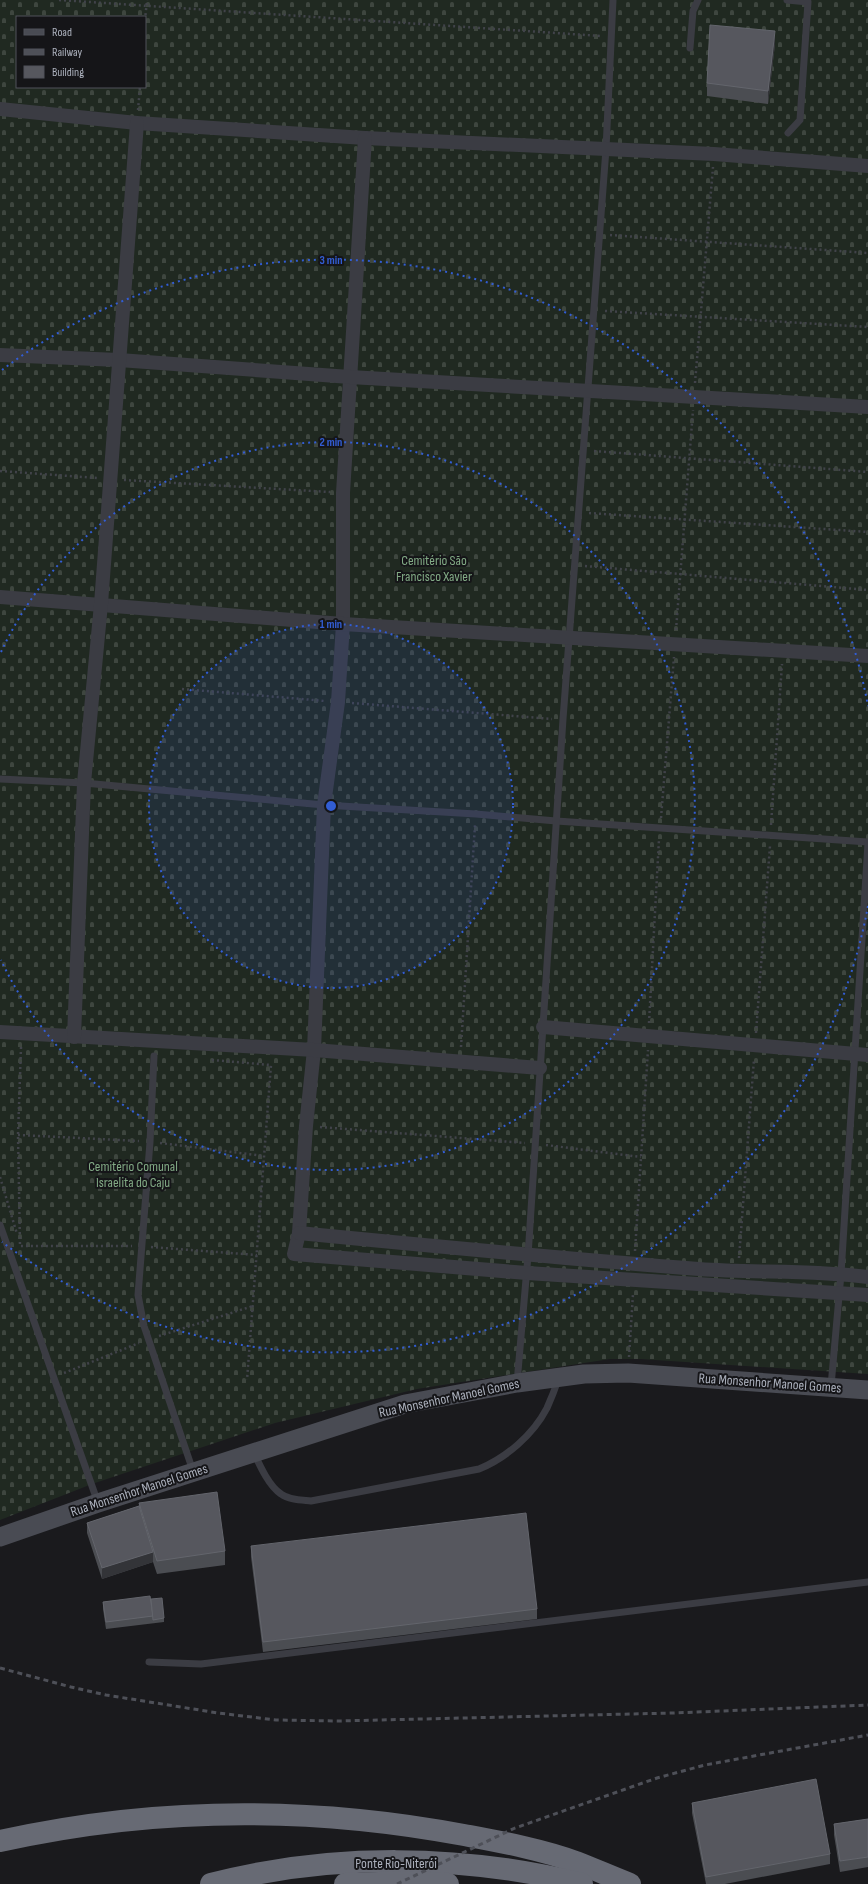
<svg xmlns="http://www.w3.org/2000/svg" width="868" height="1884" font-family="'Sofia Sans Condensed',sans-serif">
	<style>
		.cemetery { fill: url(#cemetery-stones); fill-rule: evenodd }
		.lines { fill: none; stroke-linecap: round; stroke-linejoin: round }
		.path { stroke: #41434a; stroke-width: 2.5; stroke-dasharray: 2 3; stroke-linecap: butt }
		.lane { stroke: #3b3c43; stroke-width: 7 }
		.street { stroke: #3b3c43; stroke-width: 14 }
		.secondary { stroke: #494b53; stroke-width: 19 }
		.highway { stroke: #676a74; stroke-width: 22 }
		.rail { stroke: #4e5058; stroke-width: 3; stroke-dasharray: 5 4; stroke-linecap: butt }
		.wall { fill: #4b4d52 }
		.shaded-wall { fill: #333438 }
		.building { fill: #56575e; stroke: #63656c }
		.ring { fill: none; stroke: #325dd4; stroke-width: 2; stroke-dasharray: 2 4 }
		.labels { text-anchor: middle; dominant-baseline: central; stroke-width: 4; stroke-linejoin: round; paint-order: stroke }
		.park-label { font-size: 14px; fill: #82aa85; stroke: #151518 }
		.street-label { font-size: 14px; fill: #acb1bd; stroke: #151518 }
		.centre { fill: #325dd4; stroke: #151518; stroke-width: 2 }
		.ring-label { font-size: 12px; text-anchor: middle; font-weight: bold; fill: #325dd4; stroke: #151518; stroke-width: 4; stroke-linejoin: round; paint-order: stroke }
	</style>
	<defs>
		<pattern id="cemetery-stones" width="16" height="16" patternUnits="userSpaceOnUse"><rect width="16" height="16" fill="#202921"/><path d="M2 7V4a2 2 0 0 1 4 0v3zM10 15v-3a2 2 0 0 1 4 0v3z" fill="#3e463f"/></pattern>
	</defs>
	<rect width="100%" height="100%" fill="#1a1a1d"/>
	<!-- cemetery -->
	<path class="cemetery" d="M0,0H868V1374L641,1359H610L417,1389L275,1423L92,1484L0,1520ZM17,17H145V87H17Z"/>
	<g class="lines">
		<!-- path -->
		<g class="path">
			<polyline points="59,0 601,36"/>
			<polyline points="145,20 147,0"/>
			<polyline points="138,110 140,87"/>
			<polyline points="610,235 868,253"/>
			<polyline points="605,311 868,327"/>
			<polyline points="695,383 713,167"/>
			<polyline points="594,451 868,472"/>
			<polyline points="0,471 97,478"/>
			<polyline points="124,480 330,492"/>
			<polyline points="589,513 868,532"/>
			<polyline points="585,566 868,590"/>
			<polyline points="676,630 693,410"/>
			<polyline points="182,689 325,701"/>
			<polyline points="352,703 552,719"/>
			<polyline points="661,818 674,657"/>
			<polyline points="771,825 782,664"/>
			<polyline points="649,1023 659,839"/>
			<polyline points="756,1033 770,846"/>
			<polyline points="21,1047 18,1135 20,1246 132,1246"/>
			<polyline points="461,1047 475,825"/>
			<polyline points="212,1060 271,1065 247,1380"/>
			<polyline points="320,1127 525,1143"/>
			<polyline points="18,1135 139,1141"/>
			<polyline points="160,1143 264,1156"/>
			<polyline points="546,1145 641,1157"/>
			<polyline points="0,1177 17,1234"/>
			<polyline points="151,1247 257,1255"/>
			<polyline points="635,1251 648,1050"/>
			<polyline points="739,1258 754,1059"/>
			<polyline points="159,1336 253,1306"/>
			<polyline points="629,1357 633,1294"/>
			<polyline points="64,1373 139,1343"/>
		</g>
		<!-- lane -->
		<g class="lane">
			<polyline points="787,0 808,2 800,120 788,133"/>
			<polyline points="690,48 693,11 698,0"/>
			<polyline points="0,779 84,783 324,805 476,814 556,821 868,842"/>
			<polyline points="154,1056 150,1142 138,1295 144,1326 193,1471"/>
			<polyline points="0,1225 98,1503"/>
			<polyline points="517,1383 528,1256 563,719 606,149 613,0"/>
			<polyline points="831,1386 841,1274 868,843"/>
			<path d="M254,1453C260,1466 269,1486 281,1494C289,1500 302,1500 311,1501L479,1469C506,1458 533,1435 547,1408C551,1399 555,1389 558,1380"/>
			<polyline points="149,1662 201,1664 868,1582"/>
		</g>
		<!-- street -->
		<g class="street">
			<polyline points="0,109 137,123 365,138 714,154 868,166"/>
			<polyline points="365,138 343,493 343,624 338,702 324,805 314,1050 306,1126 299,1233 294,1254 527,1273 868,1295"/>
			<polyline points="0,355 119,360 350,377 868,407"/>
			<polyline points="0,597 343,624 868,656"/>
			<polyline points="543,1027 868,1055"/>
			<polyline points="0,1032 314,1050 540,1068"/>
			<polyline points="74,1037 84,783 101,604 137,123"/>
			<path d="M299,1233C433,1246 566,1259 699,1269C755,1273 812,1270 868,1277"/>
		</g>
		<!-- secondary -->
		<polyline class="secondary" points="0,1537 98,1503 405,1404 517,1383 584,1374 628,1373 868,1390"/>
		<!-- highway -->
		<g class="highway">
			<path d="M0,1841C153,1807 310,1806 464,1835C501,1842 540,1849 576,1862C594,1869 612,1877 630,1884"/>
			<path d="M211,1884C330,1853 462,1854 582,1884"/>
			<polyline points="345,1884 412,1882 448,1884"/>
		</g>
		<!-- rail -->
		<g class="rail">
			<polyline points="0,1668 71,1687 106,1695 218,1713 276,1720 338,1721 673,1713 868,1705"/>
			<polyline points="397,1884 515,1828 657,1778 705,1765 868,1735"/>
		</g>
	</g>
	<!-- wall -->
	<g class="wall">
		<polygon points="775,44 768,104 707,96 707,83"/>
		<polygon points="139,1503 225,1551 225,1565 157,1574 153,1562 102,1579 87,1533 87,1523 139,1506"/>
		<polygon points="251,1546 537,1609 537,1619 263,1652 251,1557"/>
		<polygon points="151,1599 164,1618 164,1622 106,1629 103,1609 103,1602"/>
		<polygon points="692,1803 830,1854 830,1864 725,1884 706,1884 692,1813"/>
		<polygon points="868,1819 868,1867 840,1872 834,1835 834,1824"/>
	</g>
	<!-- shaded-wall -->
	<g class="shaded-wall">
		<polygon points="775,31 775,44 768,104 768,91"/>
		<polygon points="153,1552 153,1562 102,1579 102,1568"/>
	</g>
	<!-- building -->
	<g class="building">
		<polygon points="710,25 775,31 768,91 707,83"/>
		<polygon points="217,1492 225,1551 157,1561 139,1503"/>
		<polygon points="139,1506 153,1552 102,1568 87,1523"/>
		<polygon points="526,1513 537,1609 263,1642 251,1546"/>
		<polygon points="150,1596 153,1616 106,1622 103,1602"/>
		<polygon points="162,1598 164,1618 153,1620 151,1599"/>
		<polygon points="816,1779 830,1854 706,1877 692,1803"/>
		<polygon points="868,1819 868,1857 840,1861 834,1824"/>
	</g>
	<!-- distance rings -->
	<circle cx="331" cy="806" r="182" fill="#325dd4" fill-opacity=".12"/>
	<g class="ring">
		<circle cx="331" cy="806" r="182"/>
		<path d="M1 652A364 364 0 1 1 1 960"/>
		<path d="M868 906A546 546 0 0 1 2 1242M2 370A546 546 0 0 1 868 706"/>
	</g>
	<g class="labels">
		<!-- park labels -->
		<g class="park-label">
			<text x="434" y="560">Cemitério São<tspan x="434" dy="16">Francisco Xavier</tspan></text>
			<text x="133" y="1166">Cemitério Comunal<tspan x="133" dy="16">Israelita do Caju</tspan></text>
		</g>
		<!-- street labels -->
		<g class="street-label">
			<text transform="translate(770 1383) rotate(4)">Rua Monsenhor Manoel Gomes</text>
			<text transform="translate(449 1398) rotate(-12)">Rua Monsenhor Manoel Gomes</text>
			<text transform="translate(139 1490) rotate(-18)">Rua Monsenhor Manoel Gomes</text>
			<text x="396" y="1863">Ponte Rio-Niterói</text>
		</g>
	</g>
	<circle cx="331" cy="806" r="6" class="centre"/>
	<g class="ring-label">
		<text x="331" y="264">3 min</text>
		<text x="331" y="446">2 min</text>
		<text x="331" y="628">1 min</text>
	</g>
	<!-- legend -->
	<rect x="16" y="16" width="130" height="72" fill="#151518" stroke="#51535a"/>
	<rect x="24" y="29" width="20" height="6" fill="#494b53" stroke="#51535a"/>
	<text x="52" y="36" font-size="12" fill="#acb1bd">Road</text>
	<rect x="24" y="49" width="20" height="6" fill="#4e5058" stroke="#51535a"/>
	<text x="52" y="56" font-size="12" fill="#acb1bd">Railway</text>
	<rect x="24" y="66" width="20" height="12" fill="#56575e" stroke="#51535a"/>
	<text x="52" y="76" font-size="12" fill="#acb1bd">Building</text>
</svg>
